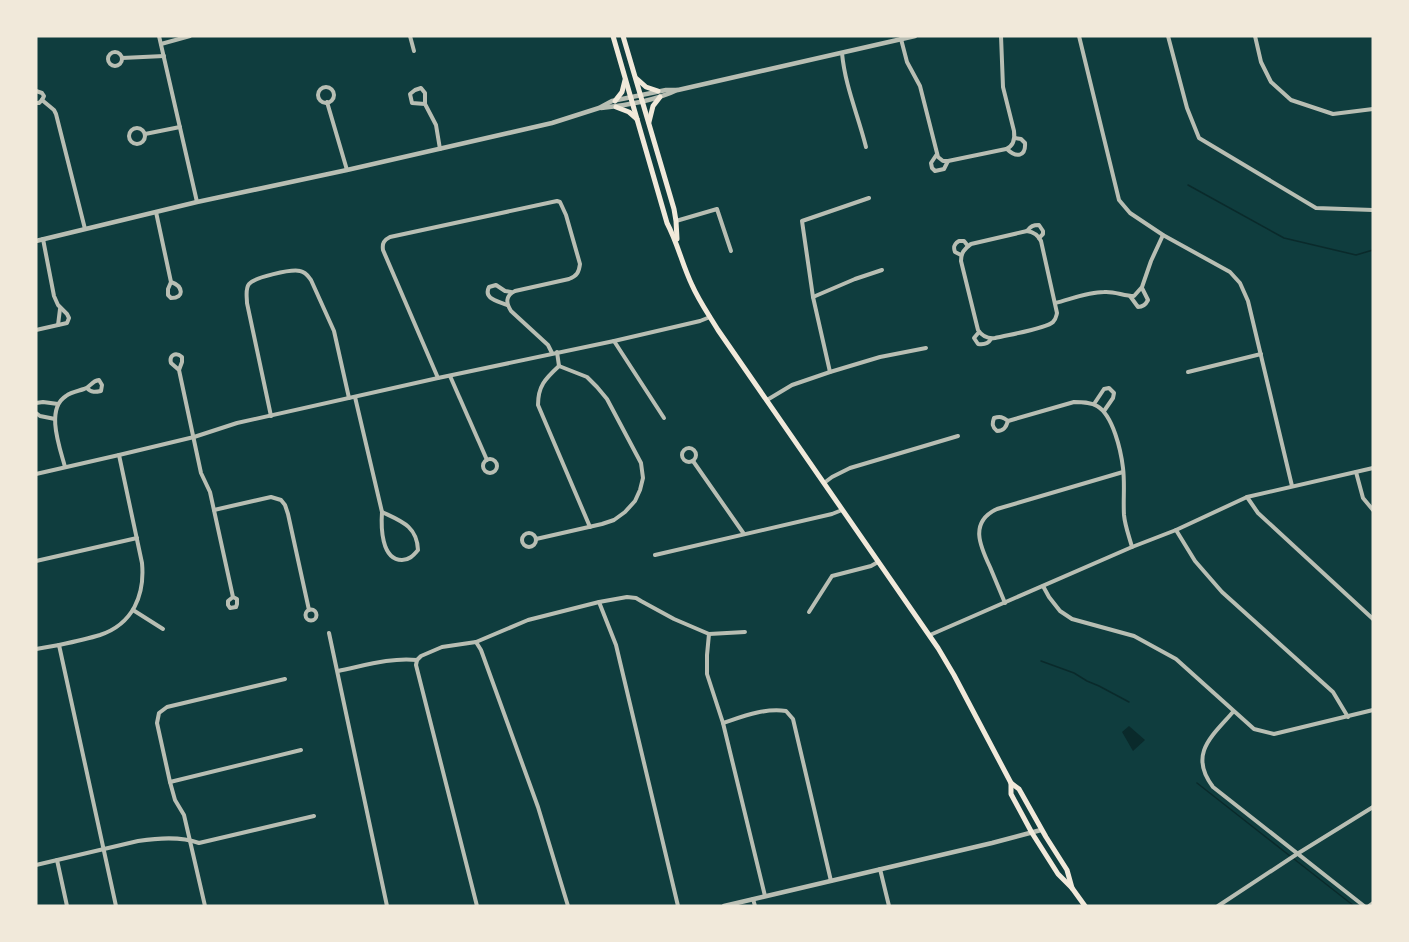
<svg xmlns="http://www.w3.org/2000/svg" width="1409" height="942" font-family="Overpass,sans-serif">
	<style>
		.water { fill: #0a2a2b }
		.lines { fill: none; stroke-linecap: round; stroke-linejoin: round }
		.stream { stroke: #0a2a2b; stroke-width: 1.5 }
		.minor { stroke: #b8beb3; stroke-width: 4 }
		.tertiary { stroke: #b8beb3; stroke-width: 4.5 }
		.primary { stroke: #f1e9da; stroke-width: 5 }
	</style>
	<rect width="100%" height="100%" fill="#0f3d3e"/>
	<!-- water -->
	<polygon class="water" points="1129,726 1145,740 1133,751 1122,732"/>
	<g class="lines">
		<!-- stream -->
		<g class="stream">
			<polyline points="1188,185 1284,238 1356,255 1373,250"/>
			<polyline points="1041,661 1074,673 1087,681 1099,686 1129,702"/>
			<polyline points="1197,783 1290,856"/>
			<polyline points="1294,859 1354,906"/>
		</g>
		<!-- minor -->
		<g class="minor">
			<polyline points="159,36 197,202"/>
			<polyline points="410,36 414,51"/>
			<polyline points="1079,36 1119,200 1130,213 1163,235 1230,272 1240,283 1248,301 1292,486"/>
			<polyline points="1168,36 1187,108 1199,138 1316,208 1373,210"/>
			<polyline points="1255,36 1261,62 1271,82 1291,100 1333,114 1373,109"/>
			<path d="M901,39L907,62L920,86L938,157L943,161H948L1006,149C1014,146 1015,139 1014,131L1003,87L1001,36"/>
			<polyline points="161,44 190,36"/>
			<circle cx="115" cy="59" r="7"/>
			<path d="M842,53C845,86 858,115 866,147"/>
			<polyline points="122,58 164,56"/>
			<circle cx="326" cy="95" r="8"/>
			<polyline points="36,91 42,93 44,96 42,100"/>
			<polyline points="42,100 54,110 56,114 85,229"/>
			<polyline points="327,102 347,170"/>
			<polyline points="36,103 39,103 42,100"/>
			<polyline points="425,104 412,103 410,94 415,90 421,88 425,93 425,104 436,125 440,149"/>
			<circle cx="137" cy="136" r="8"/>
			<polyline points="145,134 180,127"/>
			<path d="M1007,149C1016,158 1026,157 1025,143L1021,139L1015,138"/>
			<polyline points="937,154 931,163 932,168 935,171 944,169 948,161"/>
			<path d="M156,212L171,282C183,286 185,298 171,298L168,295V289L171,282"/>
			<polyline points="676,221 717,209 731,251"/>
			<path d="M1027,231C1034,232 1038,235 1041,241L1057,313C1056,317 1056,319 1053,322C1046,329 1006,335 995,338C987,339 982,336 978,330L961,261C961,253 964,249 971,244Z"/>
			<path d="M1027,231C1031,226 1033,225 1039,225L1043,231V234L1039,238"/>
			<path d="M961,255L955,252C953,247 954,244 959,241H964L968,246"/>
			<path d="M1130,296L1138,307C1142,307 1146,304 1148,300L1142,288"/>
			<polyline points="813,297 855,279 882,270"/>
			<path d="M1055,303C1071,299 1088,292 1104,292C1114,291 1124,296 1134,296L1142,287L1151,261L1163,235"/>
			<path d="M507,305C498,301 483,299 489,287L496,285L505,291L511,292"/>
			<polyline points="58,325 60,309"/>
			<polyline points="36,330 67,323 69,318 67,314 58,305 54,296 43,239"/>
			<path d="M979,332L974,338L978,344C984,345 988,344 991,339"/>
			<polyline points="614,341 664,418"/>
			<polyline points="557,352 559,366"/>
			<path d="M559,366C545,379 538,386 538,405L590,527"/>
			<path d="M179,370L182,362V357C175,351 169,356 171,363L179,370L201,473L210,492L233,597L228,601V605L230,608L236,607L237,604V599L233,597"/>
			<polyline points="830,372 813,297 802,221 869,198"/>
			<polyline points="1188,372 1261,354"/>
			<polyline points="450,376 487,460"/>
			<path d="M438,378L383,250C382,243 384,240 390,237L557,201L560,202L566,215L580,264C579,272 577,276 569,279L515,291C505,296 506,303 511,311L548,345L552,353"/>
			<polyline points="355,397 382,512"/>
			<polyline points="767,400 792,385 830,372 880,357 926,348"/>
			<polyline points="36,403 43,402 58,404"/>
			<polyline points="1094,404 1104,389 1109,388 1114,393 1113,398 1104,411"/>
			<polyline points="36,413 40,416 55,419"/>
			<path d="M271,416L247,303C247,297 245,289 249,284C255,277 291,269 300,271C306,272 308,276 311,280L334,331L349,398"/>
			<path d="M1008,421C1003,417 1000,416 994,418C992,424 992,427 997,431C1004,431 1006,427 1008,421L1074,402C1082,402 1090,402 1097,406C1113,415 1121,451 1123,468C1125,484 1123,500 1124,515C1125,526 1129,536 1132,547"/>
			<circle cx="689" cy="455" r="7"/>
			<circle cx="490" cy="466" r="7"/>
			<polyline points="693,461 744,534"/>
			<path d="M65,467C60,448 45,409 66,396C71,392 78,391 84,389C91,387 91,381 99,380L102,385L101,391C96,392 91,393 87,388"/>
			<polyline points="1356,472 1363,498 1373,510"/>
			<polyline points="36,474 119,455 194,437 237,423 438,378 614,341 700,321 710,317"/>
			<polyline points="824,483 832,477 850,468 958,436"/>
			<polyline points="1247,497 1258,513 1373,619"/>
			<polyline points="214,510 271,497 281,500 285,505 288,514 309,610"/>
			<path d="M382,512C401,521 417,526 418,550C413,556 409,560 402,560C381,560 381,526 382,512Z"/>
			<polyline points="1176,530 1195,561 1222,592 1333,692 1348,717"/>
			<circle cx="529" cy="540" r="7"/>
			<polyline points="536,539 602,524 614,520 625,512 635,501 640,490 643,478 641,463 607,399 597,387 587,377 559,366"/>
			<polyline points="655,555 832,514 842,510"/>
			<polyline points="36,561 137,538"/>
			<polyline points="1043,586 1049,597 1060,611 1072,619 1134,636 1176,659 1254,729 1274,734 1373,710"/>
			<polyline points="599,602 616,645 678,906"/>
			<path d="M1005,603C1000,591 995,579 990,567C980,546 969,522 997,509L1123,472"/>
			<circle cx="311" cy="615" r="5.5"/>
			<polyline points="133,610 163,629"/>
			<polyline points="809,612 832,576 871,566 878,562"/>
			<polyline points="329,633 387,906"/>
			<polyline points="709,634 707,655 707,674 723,723 765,896"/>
			<polyline points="930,635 1132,547 1176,530 1247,497 1373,468"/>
			<polyline points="476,642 481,650 538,807 568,906"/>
			<path d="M59,645C73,642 87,639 100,635C133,624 145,595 142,563L119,455"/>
			<polyline points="36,649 59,645 116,906"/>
			<polyline points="417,660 416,665 477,906"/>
			<path d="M338,671C363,666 391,657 417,660L421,656L442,647L476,642L528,620L599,602L627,597L636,598L641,601L674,619L709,634L745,632"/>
			<path d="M1233,712C1212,736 1188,754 1213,787L1364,906"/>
			<path d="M723,723C744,716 764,708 786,711L793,719L831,881"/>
			<polyline points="170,782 301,750"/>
			<polyline points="57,860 67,906"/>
			<path d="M36,865L138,841C158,838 180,836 199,843L314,816"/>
			<polyline points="880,869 889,906"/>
			<polyline points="753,899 755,906"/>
			<polyline points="205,906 184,815 175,800 170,782 157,723 159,713 167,707 285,679"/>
			<polyline points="1218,906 1297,854 1373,807"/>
			<polyline points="1369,906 1373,903"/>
		</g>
		<!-- tertiary -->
		<g class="tertiary">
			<path d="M601,108C624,106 657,100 677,90"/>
			<polyline points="36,241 197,202 347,170 552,123 599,108 612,101 622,99 666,90 678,90 915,36"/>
			<polyline points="724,906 992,843 1041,830"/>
		</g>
		<!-- primary -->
		<g class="primary">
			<path d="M613,36L667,223C678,244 682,264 692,285C699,301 709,315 718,330L938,648L954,675L1011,783L1019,789L1046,837L1067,870L1072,888"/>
			<polyline points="623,36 674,209 676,221 677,239"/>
			<polyline points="637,79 646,87 658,91"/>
			<polyline points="615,101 622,92 625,80"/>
			<polyline points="616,107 629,112 637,119"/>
			<polyline points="649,122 653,106 660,97"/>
			<polyline points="1011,783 1011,794 1032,833 1058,874 1072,888 1085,906"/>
		</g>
	</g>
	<!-- border -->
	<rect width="1409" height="942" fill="none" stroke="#f1e9da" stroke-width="75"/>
</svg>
